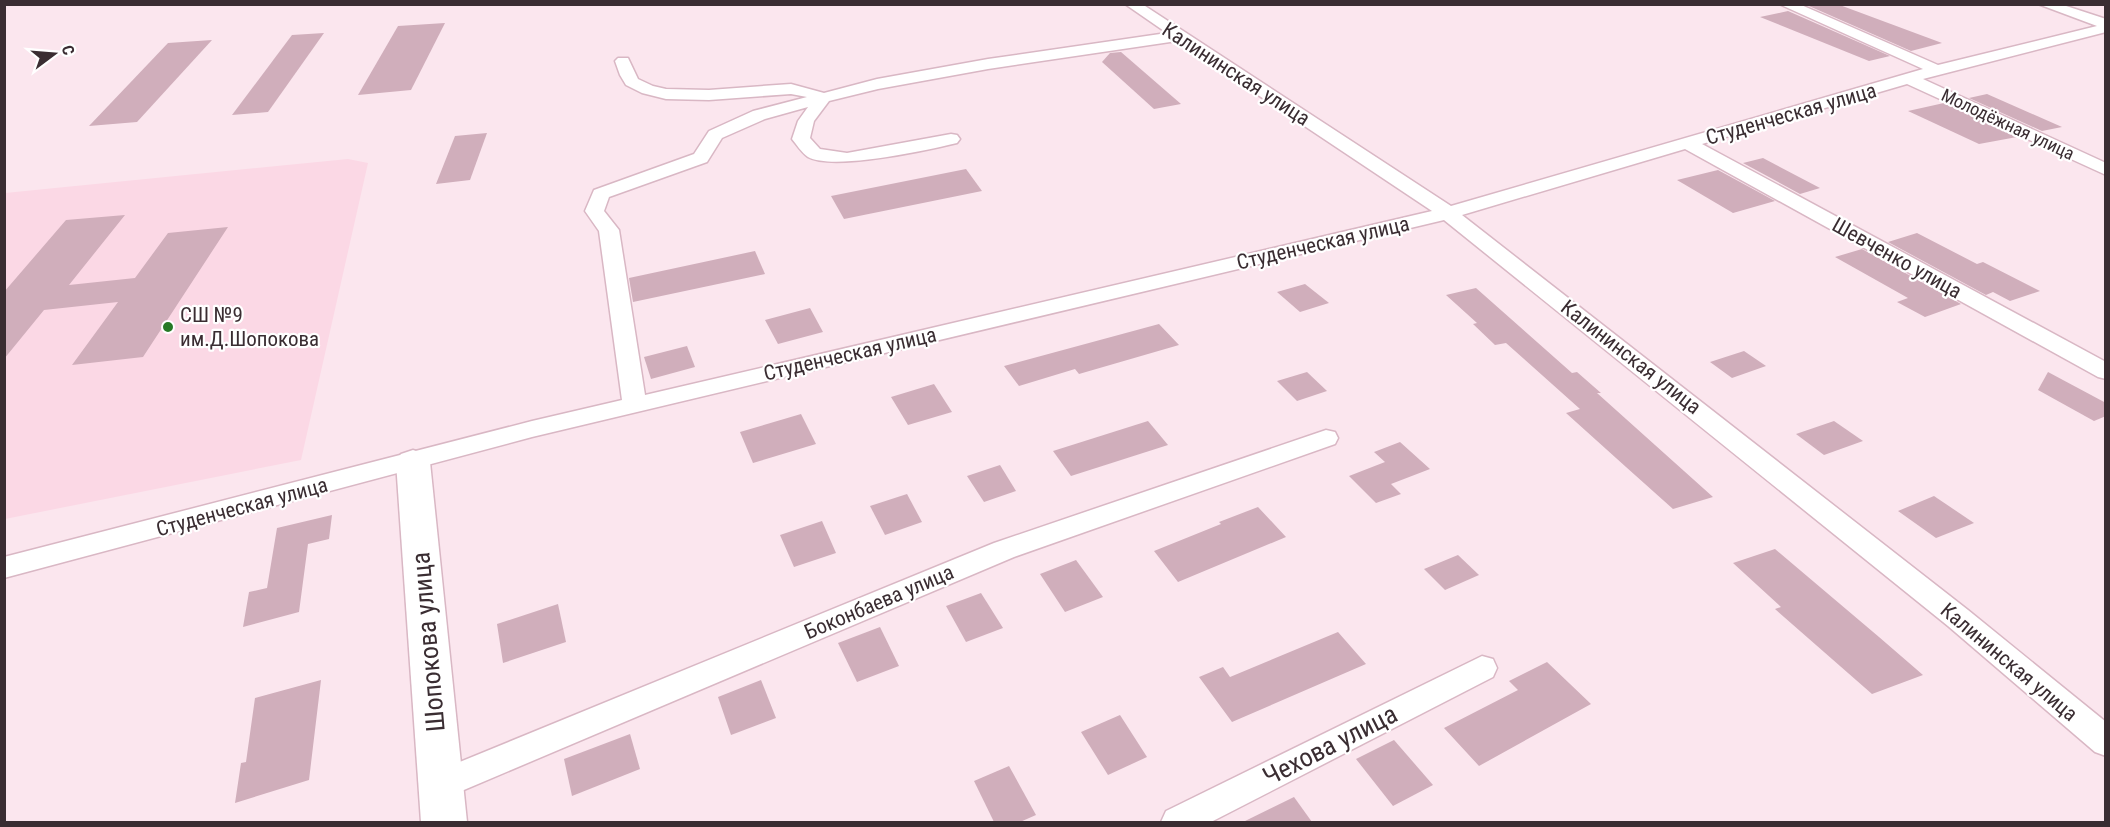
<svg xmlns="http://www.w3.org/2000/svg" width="2110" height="827" font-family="'Roboto Condensed',sans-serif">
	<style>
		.built { fill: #fbd8e5 }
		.building { fill: #d0aebb }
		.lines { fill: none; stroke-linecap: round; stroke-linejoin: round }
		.street-casing { stroke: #d9b7c4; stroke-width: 3 }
		.secondary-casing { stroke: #d9b7c4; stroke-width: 3 }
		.street { fill: #fff; fill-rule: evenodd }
		.secondary { fill: #fff; fill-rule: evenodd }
		.poi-dot { fill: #267925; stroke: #fff; stroke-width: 2 }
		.labels { text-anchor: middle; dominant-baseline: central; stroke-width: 4.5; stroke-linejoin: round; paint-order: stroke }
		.far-street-label { font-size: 18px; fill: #3a2d32; stroke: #fff }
		.street-label { font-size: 21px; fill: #3a2d32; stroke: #fff }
		.poi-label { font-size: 21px; fill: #3a2d32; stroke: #fff; text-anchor: start }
		.near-street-label { font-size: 26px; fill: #3a2d32; stroke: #fff }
	</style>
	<rect width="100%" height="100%" fill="#fbe6ee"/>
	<!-- built -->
	<polygon class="built" points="348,159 368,163 301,460 5,519 5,193"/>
	<!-- building -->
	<g class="building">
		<polygon points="1816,4 1837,4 1942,43 1911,51 1809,6"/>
		<polygon points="1788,11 1890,56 1869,61 1760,17"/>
		<polygon points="445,23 411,90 358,95 398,26"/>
		<polygon points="324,33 268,112 232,115 292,35"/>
		<polygon points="212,40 137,122 89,126 168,43"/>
		<polygon points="1121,52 1181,104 1154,109 1102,62 1110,53"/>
		<polygon points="1987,94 2062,127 2042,131 1969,98"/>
		<polygon points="1944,103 2017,137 1979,144 1908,111"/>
		<polygon points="487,133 470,180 436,184 455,136"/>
		<polygon points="1763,158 1820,188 1800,194 1743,163"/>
		<polygon points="966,169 982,191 844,219 831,196"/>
		<polygon points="1718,170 1775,201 1733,213 1677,180"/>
		<polygon points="125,215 69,285 135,278 168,233 228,227 143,357 72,365 118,302 44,310 4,359 4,292 66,220"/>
		<polygon points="1917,233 1977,264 1983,262 2040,291 2010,301 1993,292 1986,295 1888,242"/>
		<polygon points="1862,249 1961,304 1925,317 1897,302 1908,298 1835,257"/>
		<polygon points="755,251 765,274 633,302 629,278"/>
		<polygon points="1305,284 1329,303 1300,312 1277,292"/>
		<polygon points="1476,288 1572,373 1577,372 1601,393 1597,393 1713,497 1673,509 1626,467 1566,413 1580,409 1506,343 1495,345 1473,324 1477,323 1446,295"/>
		<polygon points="810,308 823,332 778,344 765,320"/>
		<polygon points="1159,324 1179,345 1079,374 1075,369 1019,386 1004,366"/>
		<polygon points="687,346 695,367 651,379 644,357"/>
		<polygon points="1744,351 1766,366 1732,378 1710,362"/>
		<polygon points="1307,372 1327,391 1297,401 1277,381"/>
		<polygon points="2048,372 2106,403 2106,416 2094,421 2038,390"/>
		<polygon points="934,384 952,412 908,425 891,397"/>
		<polygon points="801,414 816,444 753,463 740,432"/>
		<polygon points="1148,421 1168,445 1071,476 1053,451"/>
		<polygon points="1834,421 1863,441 1824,455 1796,434"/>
		<polygon points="1400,442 1430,469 1391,484 1401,494 1376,503 1349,476 1385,462 1374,452"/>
		<polygon points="1000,465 1016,491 984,502 967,476"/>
		<polygon points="907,494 922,522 885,535 870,506"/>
		<polygon points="1934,496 1974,523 1936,538 1898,511"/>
		<polygon points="1258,507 1286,537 1178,582 1154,551 1221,524 1219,522"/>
		<polygon points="332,515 329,539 308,544 299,612 243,627 249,592 267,588 277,528"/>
		<polygon points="822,521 836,553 794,567 780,535"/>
		<polygon points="1775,549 1879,637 1923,675 1872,694 1775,609 1781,607 1733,563"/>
		<polygon points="1458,555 1479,575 1445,590 1424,569"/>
		<polygon points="1076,560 1103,597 1065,612 1040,574"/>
		<polygon points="981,593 1003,628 966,642 946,606"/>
		<polygon points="558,604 566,642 503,663 497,624"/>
		<polygon points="880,627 899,666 857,682 838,643"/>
		<polygon points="1338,632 1366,664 1232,722 1199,677 1223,667 1230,677"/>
		<polygon points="1547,662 1591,704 1479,766 1444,728 1518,690 1509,681"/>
		<polygon points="321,680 309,780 235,803 241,763 246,762 255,698"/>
		<polygon points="761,680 776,718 731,735 718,697"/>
		<polygon points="1120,715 1147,757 1108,775 1081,732"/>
		<polygon points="630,734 640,769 572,796 564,759"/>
		<polygon points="1394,740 1433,785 1393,806 1356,759"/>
		<polygon points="1009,766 1036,815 1020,822 994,822 974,781"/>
		<polygon points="1294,797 1312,822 1243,822"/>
	</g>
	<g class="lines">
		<!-- street casing -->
		<g class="street-casing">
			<g id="street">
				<path d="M1125,4H1142L1451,206L1923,69L1779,4H1799L1938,65L2097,26L2038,4H2060L2106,19V32L1923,79L2106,163V175L1907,84L1702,144L2106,362V379L2098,377L1685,149L1462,215L1968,610L2106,722V756L2095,752L1948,626L1444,220L532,437L4,578V557L532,421L622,400L599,231L585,211L594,190L694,154L709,131L753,111L807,97L791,94L709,100L666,99L642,93L626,85L620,75L615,61L618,58H628L638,79L653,86L666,89L709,90L791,84L824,93L877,79L988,59L1167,33ZM1177,41L1432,211L645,395L619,230L604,211L609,197L707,162L722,138L765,119L808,107L798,121L792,139C796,144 802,153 808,157C833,171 928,150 957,143L960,139L957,135L951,134L847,153L820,149L810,138L814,121L829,101L878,89L988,69Z"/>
				<polygon points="1326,430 1335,432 1338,438 1335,444 1014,557 452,795 440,800 428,795 423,785 428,775 994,543"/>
				<polygon points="1482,656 1493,659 1497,668 1493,677 1211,822 1161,822 1166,811"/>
			</g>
		</g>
		<!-- secondary casing -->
		<g class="secondary-casing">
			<polygon id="secondary" points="413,450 425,454 430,462 467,822 421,822 396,462 401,454"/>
		</g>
		<!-- street -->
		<use href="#street" class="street"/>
		<!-- secondary -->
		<use href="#secondary" class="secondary"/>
	</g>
	<!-- markers -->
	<circle class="poi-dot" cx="168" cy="327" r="6"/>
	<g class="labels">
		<!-- far-street labels -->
		<g class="far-street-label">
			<text transform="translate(2008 124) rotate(25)">Молодёжная улица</text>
		</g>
		<!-- street labels -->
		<g class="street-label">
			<text transform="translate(1236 74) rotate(33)">Калининская улица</text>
			<text transform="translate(1791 114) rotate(-16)">Студенческая улица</text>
			<text transform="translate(1323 243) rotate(-13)">Студенческая улица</text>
			<text transform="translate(1897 258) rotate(29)">Шевченко улица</text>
			<text transform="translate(850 354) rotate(-13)">Студенческая улица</text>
			<text transform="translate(1631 357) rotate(38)">Калининская улица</text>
			<text transform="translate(242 507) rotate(-15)">Студенческая улица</text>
			<text transform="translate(879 602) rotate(-23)">Боконбаева улица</text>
			<text transform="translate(2009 662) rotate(40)">Калининская улица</text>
		</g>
		<!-- poi labels -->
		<g class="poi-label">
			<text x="180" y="315">СШ №9<tspan x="180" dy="24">им.Д.Шопокова</tspan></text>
		</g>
		<!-- near-street labels -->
		<g class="near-street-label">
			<text transform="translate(428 642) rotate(-95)">Шопокова улица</text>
			<text transform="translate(1330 745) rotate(-27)">Чехова улица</text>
		</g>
	</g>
	<!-- border -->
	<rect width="2110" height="827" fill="none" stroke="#3a2d32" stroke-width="12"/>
	<!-- north arrow -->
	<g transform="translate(54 54) rotate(74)" stroke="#ffffff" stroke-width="4.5" paint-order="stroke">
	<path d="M0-4.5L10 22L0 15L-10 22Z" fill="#3a2d32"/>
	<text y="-9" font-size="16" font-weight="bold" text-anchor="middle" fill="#3a2d32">С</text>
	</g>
</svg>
